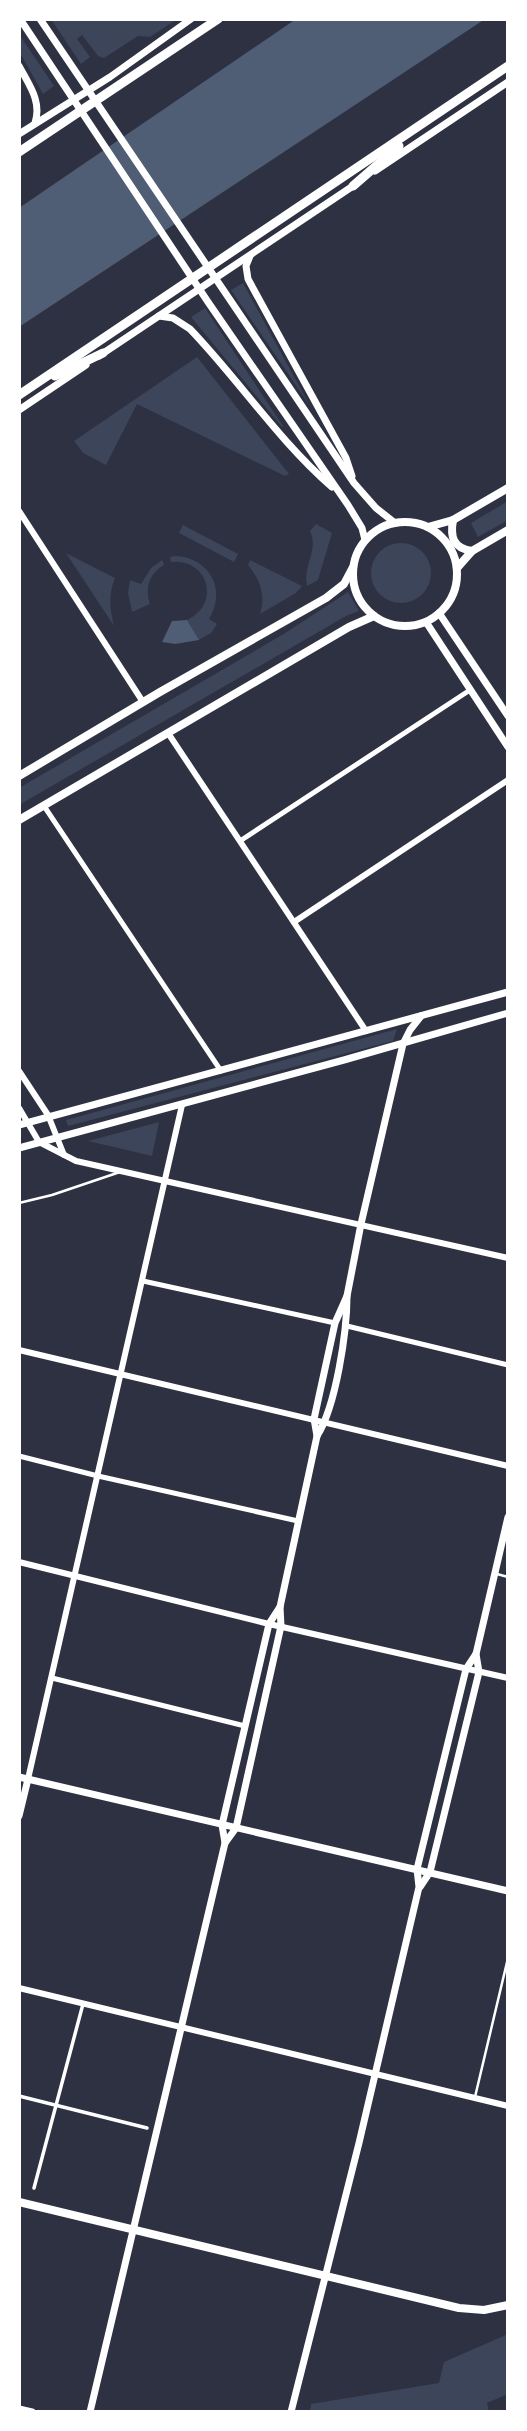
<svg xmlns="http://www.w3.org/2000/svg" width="527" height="2431" font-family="Karla,sans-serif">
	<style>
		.green { fill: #3c4559 }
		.water { fill: #4f5d75 }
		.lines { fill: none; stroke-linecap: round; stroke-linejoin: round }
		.service { stroke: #fff; stroke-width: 2.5 }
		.pedestrian { stroke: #fff; stroke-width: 3.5 }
		.minor { stroke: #fff; stroke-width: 5 }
		.tertiary { stroke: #fff; stroke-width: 6 }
		.secondary { stroke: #fff; stroke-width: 7 }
		.primary { stroke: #fff; stroke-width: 8 }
		.trunk { stroke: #fff; stroke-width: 9 }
	</style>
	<rect width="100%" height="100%" fill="#2d3142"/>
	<!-- green -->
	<g class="green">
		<polygon points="51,19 177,19 150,37 138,36 104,58 98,56 82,35 77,39 90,57 81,64"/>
		<polygon points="19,34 54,86 43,94 19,51"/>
		<polygon points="243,283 310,406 231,290"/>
		<polygon points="205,308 283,426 282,427 191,317"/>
		<polygon points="197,357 289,474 285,476 137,404 106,465 83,453 74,441"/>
		<polygon points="508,501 508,520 478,537 471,523"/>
		<path d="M316,524L332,533L318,580L307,586C303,564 319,550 310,531Z"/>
		<polygon points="183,525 238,554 234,562 179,533"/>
		<circle cx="401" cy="573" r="30"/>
		<path d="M66,553L115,578C108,595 110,608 114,626Z"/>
		<path d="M176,556C210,558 227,590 209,619L217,624L211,633L199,640L187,620C222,604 208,558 171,562L170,557Z"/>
		<path d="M162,560L164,565C149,574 145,587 150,604L132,612L128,593L130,580L141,584L151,568Z"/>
		<path d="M250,560L302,586L296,593L260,614C266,595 260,580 248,565Z"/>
		<polygon points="348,592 359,611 346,616 19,805 19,788 282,635"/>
		<polygon points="397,1029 393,1041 68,1126 66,1120"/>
		<polygon points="159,1122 152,1156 88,1141"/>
		<polygon points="508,2334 508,2394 487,2403 489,2412 310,2412 311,2404 439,2383 444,2362"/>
	</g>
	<!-- water -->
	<g class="water">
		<polygon points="296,19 485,19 19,327 19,208"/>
		<polygon points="187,620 199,640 175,644 162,642 172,621"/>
	</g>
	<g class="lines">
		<!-- service -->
		<g class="service">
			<polyline points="19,1203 52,1195 120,1172"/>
			<polyline points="497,1574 508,1577"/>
			<polyline points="475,2097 508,1958"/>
		</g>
		<!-- pedestrian -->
		<g class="pedestrian">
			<polyline points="19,2096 147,2128"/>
			<polyline points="34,2188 83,2004"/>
		</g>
		<!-- minor -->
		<g class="minor">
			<polyline points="44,806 221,1071"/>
			<polyline points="240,841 470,690"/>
			<polyline points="143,1281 335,1323"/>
			<polyline points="347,1326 508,1365"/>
			<polyline points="19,1456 98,1476 298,1521"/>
			<polyline points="52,1678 245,1726"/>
		</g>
		<!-- tertiary -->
		<g class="tertiary">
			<polyline points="19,511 143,702"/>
			<polyline points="168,733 366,1031"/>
			<polyline points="294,922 508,780"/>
			<polyline points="19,1071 48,1115 64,1155"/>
			<polyline points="19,1108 39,1142 76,1161 508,1258"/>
			<polyline points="19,1350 508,1466"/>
			<polyline points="19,1562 269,1624 508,1678"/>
			<polyline points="28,1779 182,1105"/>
			<polyline points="19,1988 508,2106"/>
		</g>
		<!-- secondary -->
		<g class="secondary">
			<polyline points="20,19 208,302 348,505 362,528 365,540"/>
			<polyline points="40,19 354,483 376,508 395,523"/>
			<path d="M19,66C29,85 42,101 35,123"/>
			<polyline points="19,134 110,77 191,19"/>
			<polyline points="375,171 508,82"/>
			<polyline points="250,256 246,266 248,279 346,458 352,476"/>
			<path d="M159,316L173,318L190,329C239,380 278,440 332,487"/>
			<polyline points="99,356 356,184"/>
			<polyline points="19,410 86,365"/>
			<polyline points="439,613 508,716"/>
			<polyline points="426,622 508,747"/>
			<polyline points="19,1125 508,992"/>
			<polyline points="19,1148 344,1060 508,1013"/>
			<polyline points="317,1436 314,1419 335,1323 347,1296 361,1224 403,1044 410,1030 421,1016"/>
			<polyline points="19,1777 508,1891"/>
			<polyline points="19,1816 28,1779"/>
			<polyline points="225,1843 222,1825 269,1624 280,1607"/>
			<polyline points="420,1887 430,1872 479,1672 476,1654"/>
			<polyline points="19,2409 32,2412"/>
			<path d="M90,2412L225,1843L236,1828L281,1626L280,1607L317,1436C336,1406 347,1332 347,1296"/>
			<polyline points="291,2412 359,2143 419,1887 417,1869 466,1669 476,1654 508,1517"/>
		</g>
		<!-- primary -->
		<g class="primary">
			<path d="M453,520C450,537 453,548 472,551"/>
			<circle cx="405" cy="574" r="52"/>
			<polyline points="428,527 453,520 508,488"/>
			<polyline points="457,568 472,551 508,530"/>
			<polyline points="19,776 160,692 326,598 344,584 353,567"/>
			<polyline points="19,820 349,627 374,616"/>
			<polyline points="19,2202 459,2308 484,2310 508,2305"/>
		</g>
		<!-- trunk -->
		<g class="trunk">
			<polyline points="19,152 218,19"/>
			<polyline points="353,186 399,146"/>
			<polyline points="55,376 103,353"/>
			<polyline points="19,395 508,66"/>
		</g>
	</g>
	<!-- border -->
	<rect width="527" height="2431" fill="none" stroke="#ffffff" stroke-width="42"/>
</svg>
